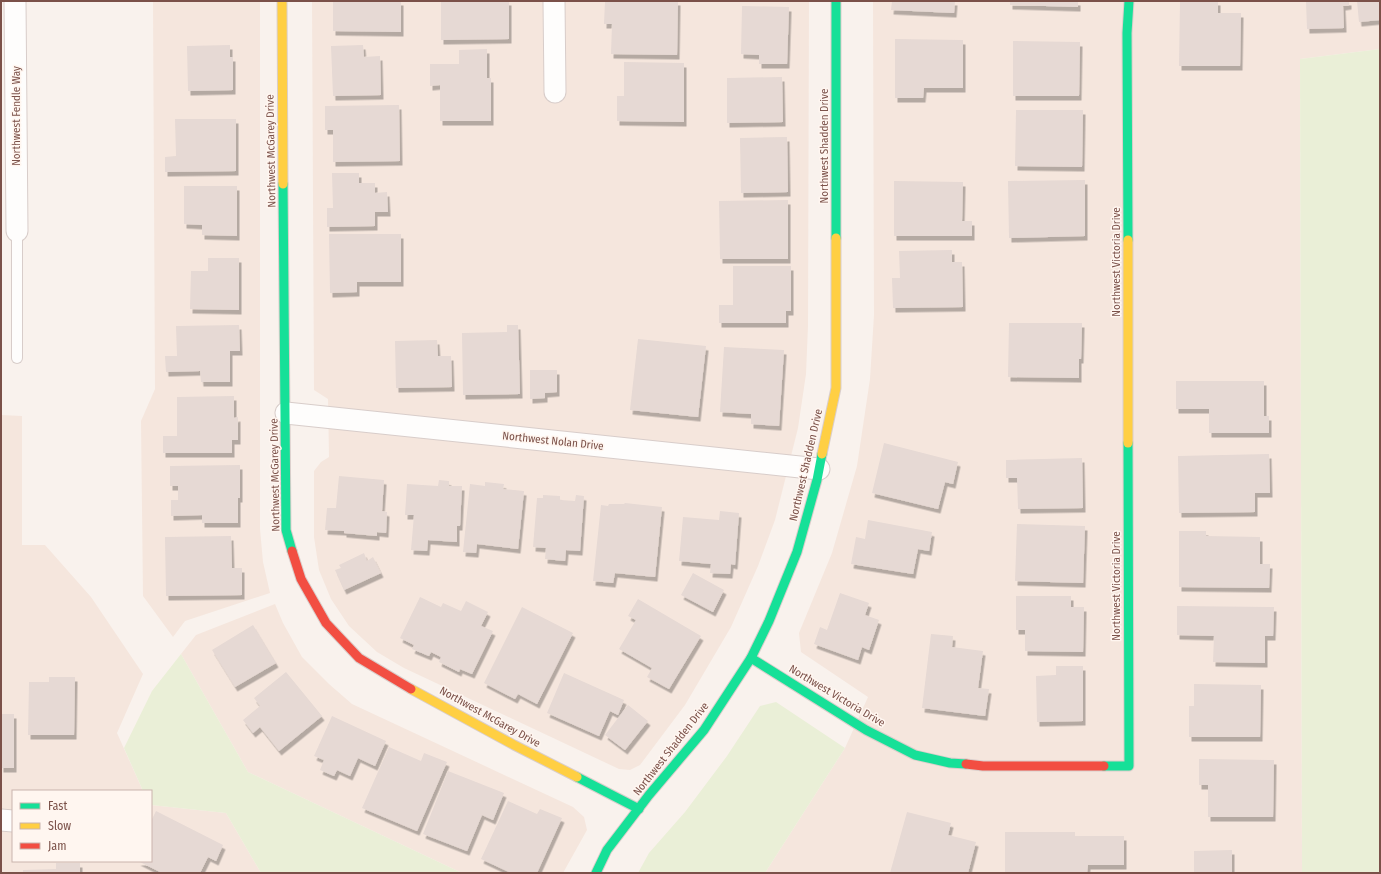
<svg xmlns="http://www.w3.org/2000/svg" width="1381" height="874" font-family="'Fira Sans Condensed',sans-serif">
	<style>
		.residential { fill: #f5e6dd }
		.green { fill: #eaefd7 }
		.building { fill: #e6d9d4; filter: url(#shadow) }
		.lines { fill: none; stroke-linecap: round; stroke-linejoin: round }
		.lane-casing { stroke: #d8cdca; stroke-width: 12 }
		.street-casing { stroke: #d8cdca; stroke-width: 23 }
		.fast-casing { stroke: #dacecb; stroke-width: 11 }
		.slow-casing { stroke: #dacecb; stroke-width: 11 }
		.jam-casing { stroke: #dacecb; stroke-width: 11 }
		.lane { stroke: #fefdfc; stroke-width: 10 }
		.street { stroke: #fefdfc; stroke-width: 21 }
		.fast { stroke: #16e098; stroke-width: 9 }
		.slow { stroke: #ffcf43; stroke-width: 9 }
		.jam { stroke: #f24e42; stroke-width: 9 }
		.labels { text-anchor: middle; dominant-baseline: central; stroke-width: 3; stroke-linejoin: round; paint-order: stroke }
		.street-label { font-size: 11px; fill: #7b5149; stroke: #fff6f0 }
	</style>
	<defs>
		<filter id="shadow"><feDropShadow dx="2.5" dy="4.5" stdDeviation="0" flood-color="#0004"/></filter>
	</defs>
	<rect width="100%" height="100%" fill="#f9f2ed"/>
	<!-- residential -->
	<g class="residential">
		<polygon points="153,1 260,1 260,529 263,562 270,593 185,621 173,637 143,596 141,421 155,389"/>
		<polygon points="312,1 809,1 808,326 806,374 798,428 775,520 758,566 731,627 685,705 640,765 630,770 619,769 404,668 377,652 349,626 331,599 319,570 314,537 314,471 321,462 329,457 328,399 314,390"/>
		<polygon points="873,1 1380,1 1380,49 1300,59 1302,873 765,873 845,748 868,697 801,652 799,633 832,553 857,466 870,379 874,315"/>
		<polygon points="1,415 22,416 22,545 45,545 91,597 143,674 117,733 143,791 13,791 13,861 151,861 151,805 226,813 261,873 1,873"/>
		<polygon points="275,604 283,623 302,657 329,684 352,704 573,807 584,817 587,830 563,873 462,873 248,772 181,654 196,635"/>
	</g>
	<!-- green -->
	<g class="green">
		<polygon points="1380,49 1380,873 1302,873 1300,59"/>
		<polygon points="181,654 248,772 462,873 261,873 226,813 151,805 151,791 143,791 124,748 152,691"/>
		<polygon points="776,702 845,748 765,873 638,873 649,853 685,812 727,756 760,706"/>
	</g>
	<!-- building -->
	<g class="building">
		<polygon points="333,1 401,1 401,32 333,31"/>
		<polygon points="441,1 509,1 509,39 441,40"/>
		<polygon points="605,1 678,1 677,55 611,54 612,24 604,24"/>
		<polygon points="892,1 955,1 954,13 891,10"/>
		<polygon points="1010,1 1078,1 1078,7 1010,5"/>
		<polygon points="1180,1 1218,1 1218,13 1241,13 1240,66 1179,66"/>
		<polygon points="1306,1 1349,1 1349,5 1343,6 1344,28 1307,29"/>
		<polygon points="1357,1 1380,1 1380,20 1359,22"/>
		<polygon points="742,6 789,7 787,64 759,64 759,55 741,54"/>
		<polygon points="895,39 963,40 963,88 924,88 923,98 895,98"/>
		<polygon points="1013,41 1080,42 1079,96 1013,96"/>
		<polygon points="230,45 230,57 233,57 233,90 188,91 187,46"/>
		<polygon points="363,45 364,57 380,56 381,95 333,96 331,46"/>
		<polygon points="487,49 487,78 491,78 491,121 440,121 440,85 430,86 430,64 459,64 459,50"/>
		<polygon points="624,62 684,63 684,122 617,121 617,96 624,96"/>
		<polygon points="782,77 783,122 727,123 727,78"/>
		<polygon points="399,105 400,161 333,162 333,130 325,130 325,106"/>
		<polygon points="1016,110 1083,110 1082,167 1015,166"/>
		<polygon points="175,119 236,119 236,171 165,172 165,157 176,156"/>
		<polygon points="787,137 788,192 741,193 740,138"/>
		<polygon points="332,173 359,173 359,183 375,183 375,193 387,192 388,212 375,212 375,226 327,227 327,208 333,208"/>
		<polygon points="1085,180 1085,236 1009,238 1008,181"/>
		<polygon points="894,181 963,182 962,221 972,221 972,236 894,236"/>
		<polygon points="184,186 237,186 237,236 202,235 202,225 184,224"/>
		<polygon points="788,200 788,259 720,259 719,201"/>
		<polygon points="329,234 401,234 401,282 357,282 357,292 330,293"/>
		<polygon points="952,250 952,262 962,262 963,307 893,308 892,278 900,278 899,251"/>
		<polygon points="208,258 239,258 239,310 190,309 191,271 208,271"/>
		<polygon points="733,266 791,266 791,311 786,311 786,323 719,323 719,305 733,305"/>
		<polygon points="1009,323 1082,323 1081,359 1079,359 1079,378 1008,377"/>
		<polygon points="239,325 240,351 230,351 230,382 201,382 200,371 166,372 165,356 177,356 176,326"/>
		<polygon points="507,325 518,325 520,394 463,395 462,333 507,332"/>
		<polygon points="638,339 706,346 698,417 630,410"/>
		<polygon points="437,340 438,356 451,356 452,387 396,388 395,341"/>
		<polygon points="724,347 784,350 779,426 751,424 751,414 720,412"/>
		<polygon points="530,370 557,370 557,392 545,393 545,398 530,399"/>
		<polygon points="1176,381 1264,381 1264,416 1269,416 1269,433 1209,433 1209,409 1176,409"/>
		<polygon points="234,396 234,418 238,417 238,440 232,440 232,453 163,453 163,436 177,436 177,397"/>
		<polygon points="884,443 958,462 953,484 945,482 938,509 872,493"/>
		<polygon points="1269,454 1270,493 1255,493 1255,512 1179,513 1178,456"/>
		<polygon points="1082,458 1083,508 1018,509 1017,478 1006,478 1006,460"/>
		<polygon points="240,465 240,498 238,498 238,523 202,523 202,515 171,516 171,500 178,500 178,486 170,486 170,466"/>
		<polygon points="339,476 384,480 382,511 387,512 386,533 377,532 377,536 344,533 344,531 325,530 327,508 336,508"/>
		<polygon points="439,480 449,481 449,486 462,486 460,526 457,526 457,542 428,540 427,551 411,550 414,515 405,515 407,484 438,486"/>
		<polygon points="485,482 504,484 503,489 524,491 518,549 477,544 476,553 463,552 470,484 485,486"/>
		<polygon points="543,495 560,496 560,500 575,501 576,495 584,496 580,551 566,550 565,561 545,559 546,548 533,547 537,498 543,498"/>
		<polygon points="625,503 662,507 655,577 615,573 613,583 593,581 601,505 608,506 609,504 624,504"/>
		<polygon points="720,511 739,513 735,565 731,564 730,574 710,573 711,564 679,561 683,517 719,520"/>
		<polygon points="868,520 932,532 929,551 918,549 913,574 851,564 856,537 865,539"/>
		<polygon points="1017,524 1085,526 1083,583 1015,581"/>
		<polygon points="1179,531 1206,531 1206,536 1260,537 1260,564 1270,564 1269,588 1179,587"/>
		<polygon points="231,536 232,568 242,568 242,595 166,596 165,537"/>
		<polygon points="364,553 367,561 373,557 381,573 344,590 335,570 341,568 339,565"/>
		<polygon points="693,573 724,590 713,612 681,595"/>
		<polygon points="840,593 869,603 865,615 879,620 869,650 862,647 858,660 814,644 820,627 827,630"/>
		<polygon points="1016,596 1071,596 1071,607 1084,607 1083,652 1025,651 1025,630 1016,630"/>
		<polygon points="420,597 441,607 443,603 461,611 466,601 488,612 481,626 493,631 472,674 460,669 459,672 439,662 441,657 431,652 429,656 412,649 414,645 400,638"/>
		<polygon points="638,599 701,636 669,689 647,677 652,668 619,649 636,620 628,616"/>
		<polygon points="1177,606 1274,607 1273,636 1265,636 1265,663 1213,662 1214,636 1177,635"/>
		<polygon points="522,607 573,633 537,704 518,694 515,699 484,683"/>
		<polygon points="253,625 276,663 235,687 212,650"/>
		<polygon points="931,634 953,636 952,647 983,651 978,688 989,689 985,716 922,708"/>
		<polygon points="1056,666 1083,666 1083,721 1037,722 1036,676 1056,675"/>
		<polygon points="286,672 322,716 279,751 260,727 253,733 243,720 260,706 254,698"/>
		<polygon points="564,673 624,700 618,715 610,711 599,736 547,713"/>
		<polygon points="49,677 75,677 74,735 28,735 29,682 49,682"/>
		<polygon points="1194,684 1261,685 1260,737 1189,737 1189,706 1194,706"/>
		<polygon points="628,705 648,721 625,750 605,735"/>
		<rect x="1" y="714" width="13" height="54"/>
		<polygon points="332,716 386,741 375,766 358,758 350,776 337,770 334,776 320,770 324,760 314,756"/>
		<polygon points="389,747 421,761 424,753 447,762 417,831 362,808"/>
		<polygon points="1199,759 1274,760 1273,817 1208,817 1208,785 1199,785"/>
		<polygon points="448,771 504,793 493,820 482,815 467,851 423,834"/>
		<polygon points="508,801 537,814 540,809 562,818 537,873 511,873 481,859"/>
		<polygon points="156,811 223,845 216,861 208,857 200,873 162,873 138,861 151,861 151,821"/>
		<polygon points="907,812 951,823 948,835 976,842 968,873 890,873"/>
		<polygon points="1005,832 1075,832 1075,836 1124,836 1124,865 1088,865 1087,873 1005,873"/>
		<polygon points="1232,850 1232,873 1194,873 1194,851"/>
		<polygon points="56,863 80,863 80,873 23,873 23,870 56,869"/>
	</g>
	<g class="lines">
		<!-- lane casing -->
		<g class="lane-casing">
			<polyline id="lane" points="17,231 17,358"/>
		</g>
		<!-- street casing -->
		<g class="street-casing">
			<g id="street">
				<polyline points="15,1 17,231"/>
				<polyline points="554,1 555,92"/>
				<polyline points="286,413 819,469"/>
				<polyline points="1,820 13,821"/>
			</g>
		</g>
		<!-- fast casing -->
		<g class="fast-casing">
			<g id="fast">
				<polyline points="836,1 836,238"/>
				<polyline points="283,184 286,530 292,551"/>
				<polyline points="1128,240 1127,33 1129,1"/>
				<polyline points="751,658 866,730 915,755 950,763 966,764"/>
				<polyline points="1104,766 1129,766 1128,443"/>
				<polyline points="577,777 639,809"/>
				<polyline points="596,873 607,850 649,795 704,730 751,658 769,621 797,552 817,480 822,454"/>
			</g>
		</g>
		<!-- slow casing -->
		<g class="slow-casing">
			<g id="slow">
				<polyline points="282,1 283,184"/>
				<polyline points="1128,240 1128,443"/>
				<polyline points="822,454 836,388 836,238"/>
				<polyline points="411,689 514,745 577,777"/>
			</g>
		</g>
		<!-- jam casing -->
		<g class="jam-casing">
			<g id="jam">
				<polyline points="292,551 301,579 326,623 359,658 411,689"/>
				<polyline points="966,764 983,766 1104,766"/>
			</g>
		</g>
		<!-- lane -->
		<use href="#lane" class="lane"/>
		<!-- street -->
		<use href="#street" class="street"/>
		<!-- fast -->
		<use href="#fast" class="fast"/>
		<!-- slow -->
		<use href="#slow" class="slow"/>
		<!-- jam -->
		<use href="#jam" class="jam"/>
	</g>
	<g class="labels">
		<!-- street labels -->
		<g class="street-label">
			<text transform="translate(16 116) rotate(-90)">Northwest Fendle Way</text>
			<text transform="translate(824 146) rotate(-90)">Northwest Shadden Drive</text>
			<text transform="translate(271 151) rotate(-91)">Northwest McGarey Drive</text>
			<text transform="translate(1116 262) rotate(-90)">Northwest Victoria Drive</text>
			<text transform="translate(553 441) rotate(6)">Northwest Nolan Drive</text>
			<text transform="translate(806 465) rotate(-77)">Northwest Shadden Drive</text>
			<text transform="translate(275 475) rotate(-91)">Northwest McGarey Drive</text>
			<text transform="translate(1116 586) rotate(-90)">Northwest Victoria Drive</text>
			<text transform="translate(837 696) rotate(31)">Northwest Victoria Drive</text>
			<text transform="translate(490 717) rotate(29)">Northwest McGarey Drive</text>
			<text transform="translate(671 749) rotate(-52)">Northwest Shadden Drive</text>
		</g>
	</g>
	<!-- border -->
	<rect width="1381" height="874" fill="none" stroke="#7b5149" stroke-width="4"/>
	<!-- legend -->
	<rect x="12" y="790" width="140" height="72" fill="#fff6f0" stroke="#cab4ad"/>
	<rect x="20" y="803" width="20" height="6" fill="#16e098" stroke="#cab4ad"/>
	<text x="48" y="810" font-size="12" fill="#7b5149">Fast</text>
	<rect x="20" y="823" width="20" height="6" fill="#ffcf43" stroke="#cab4ad"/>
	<text x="48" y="830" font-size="12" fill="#7b5149">Slow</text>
	<rect x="20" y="843" width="20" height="6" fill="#f24e42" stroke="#cab4ad"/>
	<text x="48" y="850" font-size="12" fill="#7b5149">Jam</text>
</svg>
